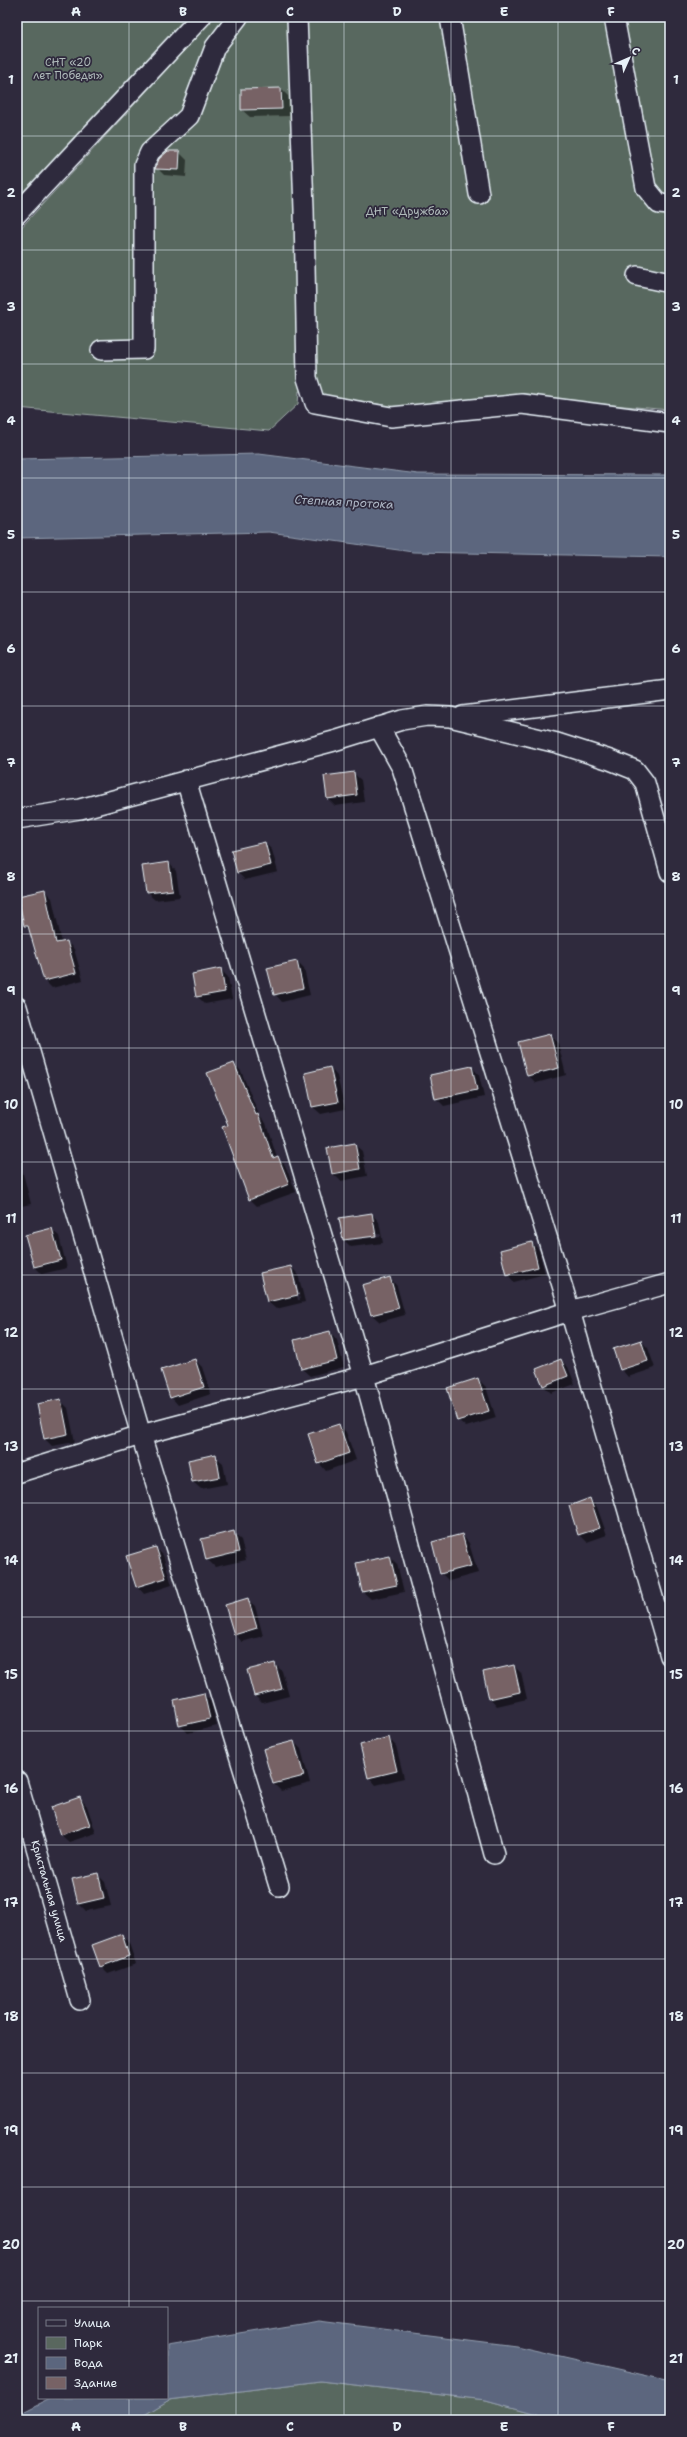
<svg xmlns="http://www.w3.org/2000/svg" width="687" height="2437" font-family="'Shantell Sans',sans-serif">
	<style>
		.green { fill: #59675e; stroke: #a0acab }
		.water { fill: #5b667e; stroke: #939eaf }
		.shadow { fill: #0007; fill-rule: evenodd }
		.building { fill: #776265; stroke: #e8f1f8 }
		.lines { fill: none; stroke-linecap: round; stroke-linejoin: round }
		.minor-casing { stroke: #e8f1f8; stroke-width: 22 }
		.minor { stroke: #2f2a3d; stroke-width: 19 }
		.grid { fill: none; stroke: #e8f1f8; stroke-width: 1; stroke-opacity: 0.55 }
		.labels { text-anchor: middle; dominant-baseline: central; stroke-width: 3.5; stroke-linejoin: round; paint-order: stroke }
		.park-label { font-size: 11px; fill: #afbaba; stroke: #2f2a3d }
		.street-label { font-size: 11px; fill: #e8f1f8; stroke: #2f2a3d }
		.water-label { font-size: 12px; font-style: italic; fill: #b0b9c7; stroke: #2f2a3d }
		.neatline { fill: none; stroke: #e8f1f8; stroke-width: 1.5 }
		.grid-label { font-size: 13px; text-anchor: middle; font-weight: bold; fill: #e8f1f8 }
	</style>
	<rect width="100%" height="100%" fill="#2f2a3d"/>
	<filter id="ink" filterUnits="userSpaceOnUse"><feTurbulence type="fractalNoise" baseFrequency=".025" numOctaves="2"/><feDisplacementMap in="SourceGraphic" scale="8" xChannelSelector="R" yChannelSelector="G"/><feConvolveMatrix kernelMatrix="1 2 1 2 8 2 1 2 1" color-interpolation-filters="sRGB"/></filter>
	<g filter="url(#ink)">
		<!-- green -->
		<g class="green">
			<polygon points="17,17 186,17 17,198"/>
			<polygon points="215,17 670,17 670,410 511,396 402,408 299,391 298,404 269,431 17,408 17,232"/>
			<polygon points="320,2381 486,2400 559,2420 136,2420 169,2400"/>
		</g>
		<!-- water -->
		<g class="water">
			<polygon points="259,454 418,474 670,475 670,557 413,552 269,532 17,538 17,459"/>
			<polygon points="319,2321 516,2346 670,2381 670,2420 559,2420 486,2400 320,2381 169,2400 136,2420 17,2420 17,2415 51,2398 167,2398 167,2346"/>
		</g>
		<!-- shadow -->
		<g class="shadow">
			<polygon points="281,89 288,96 289,116 250,117 242,110"/>
			<polygon points="179,152 187,160 186,177 164,175 156,167"/>
			<polygon points="353,773 361,780 364,802 335,806 328,799"/>
			<polygon points="265,843 272,850 278,872 245,880 238,873"/>
			<polygon points="169,863 176,871 180,897 155,900 147,893"/>
			<polygon points="45,891 52,898 62,943 67,942 74,949 83,980 52,988 45,981 31,932 25,926"/>
			<polygon points="297,962 304,969 310,995 282,1002 275,994"/>
			<polygon points="221,970 228,977 232,999 205,1004 197,996"/>
			<polygon points="550,1035 558,1043 566,1075 536,1083 528,1075"/>
			<polygon points="234,1064 241,1071 260,1117 266,1123 277,1158 285,1165 296,1192 257,1206 250,1199 229,1125"/>
			<polygon points="472,1067 479,1075 484,1097 444,1106 436,1098"/>
			<polygon points="330,1068 337,1076 345,1109 321,1114 313,1107"/>
			<polygon points="354,1144 362,1151 367,1176 341,1181 333,1174 329,1149"/>
			<polygon points="17,1167 23,1173 31,1204 17,1207"/>
			<path d="M372,1214L379,1222L383,1243L351,1247L344,1240L340,1219ZM380,1234L381,1236L348,1241V1239Z"/>
			<polygon points="51,1229 59,1236 67,1268 42,1274 35,1267 26,1236"/>
			<polygon points="532,1243 539,1250 545,1274 514,1282 507,1274"/>
			<path d="M291,1267L298,1274L305,1302L276,1309L268,1302L261,1274ZM292,1274H294L300,1300H298Z"/>
			<polygon points="390,1278 397,1286 405,1315 380,1322 372,1315 364,1286"/>
			<polygon points="330,1332 337,1340 344,1367 310,1376 302,1369"/>
			<polygon points="641,1341 648,1348 655,1368 628,1377 621,1369"/>
			<polygon points="195,1360 202,1367 211,1394 178,1405 171,1397"/>
			<polygon points="561,1360 568,1367 575,1384 551,1393 543,1385"/>
			<polygon points="478,1379 486,1387 496,1418 466,1427 458,1420"/>
			<polygon points="60,1400 68,1408 75,1442 52,1446 45,1439"/>
			<polygon points="339,1425 346,1432 356,1460 326,1471 319,1463"/>
			<polygon points="215,1456 223,1463 227,1484 201,1489 193,1482"/>
			<polygon points="590,1500 597,1507 607,1535 587,1542 579,1534"/>
			<polygon points="233,1533 241,1540 246,1560 215,1567 207,1559"/>
			<polygon points="462,1535 469,1543 478,1573 449,1581 441,1573"/>
			<polygon points="156,1548 163,1555 172,1585 144,1594 137,1586"/>
			<polygon points="390,1557 397,1564 404,1592 371,1599 363,1592"/>
			<polygon points="247,1599 255,1606 263,1636 242,1642 235,1634"/>
			<polygon points="275,1664 282,1671 289,1696 262,1703 254,1695"/>
			<polygon points="514,1666 521,1673 527,1699 497,1706 490,1698"/>
			<polygon points="204,1694 211,1702 217,1726 188,1733 180,1725"/>
			<polygon points="388,1738 396,1746 404,1778 376,1785 369,1777"/>
			<polygon points="294,1742 301,1749 310,1783 281,1791 274,1784"/>
			<polygon points="80,1798 87,1806 96,1833 69,1842 61,1835"/>
			<polygon points="98,1875 105,1882 111,1906 86,1911 79,1904"/>
			<polygon points="122,1935 129,1943 136,1964 108,1974 100,1966"/>
		</g>
		<!-- building -->
		<g class="building">
			<polygon points="281,88 282,109 241,110 241,89"/>
			<polygon points="168,151 180,151 179,170 155,169 159,159"/>
			<polygon points="354,772 357,795 327,799 324,776"/>
			<polygon points="265,842 271,865 237,873 231,850"/>
			<polygon points="169,862 173,890 146,893 142,866"/>
			<polygon points="45,890 56,943 67,941 76,973 44,981 28,926 24,926 18,896"/>
			<polygon points="297,961 303,988 274,995 267,968"/>
			<polygon points="221,968 225,992 196,997 192,974"/>
			<polygon points="550,1034 559,1068 527,1076 518,1042"/>
			<polygon points="234,1063 256,1115 258,1114 273,1158 278,1156 289,1184 249,1200 222,1127 228,1125 207,1073"/>
			<polygon points="472,1066 477,1090 435,1099 430,1075"/>
			<polygon points="330,1067 338,1102 312,1107 305,1073"/>
			<polygon points="355,1143 360,1169 332,1174 327,1148"/>
			<polygon points="372,1213 376,1236 343,1240 339,1218"/>
			<polygon points="52,1228 61,1260 34,1267 25,1235"/>
			<polygon points="532,1242 538,1267 506,1275 500,1250"/>
			<polygon points="291,1266 298,1295 267,1302 260,1273"/>
			<polygon points="390,1277 399,1308 371,1315 362,1285"/>
			<polygon points="330,1331 337,1360 301,1369 294,1340"/>
			<polygon points="641,1340 648,1361 620,1370 613,1349"/>
			<polygon points="195,1359 204,1387 170,1398 161,1370"/>
			<polygon points="561,1359 568,1376 543,1386 536,1369"/>
			<polygon points="478,1378 489,1411 457,1421 447,1388"/>
			<polygon points="61,1399 68,1434 44,1439 37,1404"/>
			<polygon points="339,1424 349,1453 318,1464 308,1434"/>
			<polygon points="216,1454 220,1477 192,1482 188,1460"/>
			<polygon points="590,1498 600,1528 578,1535 569,1506"/>
			<polygon points="234,1531 239,1552 206,1560 201,1539"/>
			<polygon points="462,1534 471,1566 440,1574 432,1542"/>
			<polygon points="156,1547 166,1578 136,1587 126,1556"/>
			<polygon points="390,1556 397,1585 362,1592 356,1563"/>
			<polygon points="248,1598 257,1628 234,1635 225,1605"/>
			<polygon points="275,1663 282,1689 254,1696 247,1670"/>
			<polygon points="514,1665 520,1692 489,1699 483,1672"/>
			<polygon points="204,1693 210,1719 179,1726 174,1700"/>
			<polygon points="389,1737 397,1771 368,1778 360,1745"/>
			<polygon points="294,1741 304,1776 273,1784 263,1749"/>
			<polygon points="80,1797 90,1825 60,1835 51,1807"/>
			<polygon points="98,1873 104,1898 78,1904 72,1879"/>
			<polygon points="122,1934 129,1956 100,1967 92,1945"/>
		</g>
		<g class="lines">
			<!-- minor casing -->
			<g class="minor-casing">
				<g id="minor">
					<polyline points="297,17 304,209 307,378 315,403 391,417 522,404 670,423"/>
					<polyline points="450,17 479,194"/>
					<polyline points="614,17 646,188 659,204 670,205"/>
					<polyline points="17,214 201,17"/>
					<polyline points="637,276 670,283"/>
					<polyline points="101,350 144,349 144,165 150,152 189,116 215,47 238,17"/>
					<polyline points="463,716 670,690"/>
					<polyline points="379,727 402,768 570,1311 670,1656"/>
					<polyline points="186,780 364,1376 494,1854"/>
					<polyline points="17,819 80,809 334,741 402,720 427,716 450,717 557,743 610,760 635,770 645,783 670,872"/>
					<polyline points="17,1007 141,1435 279,1886"/>
					<polyline points="17,1473 141,1435 364,1376 570,1311 670,1283"/>
					<polyline points="17,1781 80,2000"/>
				</g>
			</g>
			<!-- minor -->
			<use href="#minor" class="minor"/>
		</g>
	</g>
	<!-- grid -->
	<path class="grid" d="M129,17V2308M236,17V2420M344,17V2420M451,17V2420M558,17V2420M17,136H670M17,250H670M17,364H670M17,478H670M17,592H670M17,706H670M17,820H670M17,934H670M17,1048H670M17,1162H670M17,1275H670M17,1389H670M17,1503H670M17,1617H670M17,1731H670M17,1845H670M17,1959H670M17,2073H670M17,2187H670M17,2301H670M129,2398V2420"/>
	<g class="labels">
		<!-- park labels -->
		<g class="park-label">
			<text x="68" y="62">СНТ «20<tspan x="68" dy="13">лет Победы»</tspan></text>
			<text x="407" y="211">ДНТ «Дружба»</text>
		</g>
		<!-- street labels -->
		<g class="street-label">
			<text transform="translate(49 1891) rotate(74)">Кристальная улица</text>
		</g>
		<!-- water labels -->
		<g class="water-label">
			<text transform="translate(344 502) rotate(3)">Степная протока</text>
		</g>
	</g>
	<!-- margin -->
	<rect width="687" height="2437" fill="none" stroke="#2f2a3d" stroke-width="44"/>
	<!-- legend -->
	<rect x="38" y="2307" width="130" height="92" fill="#2f2a3d" stroke="#797a88"/>
	<rect x="46" y="2320" width="20" height="6" fill="#2f2a3d" stroke="#797a88"/>
	<text x="74" y="2327" font-size="12" fill="#e8f1f8">Улица</text>
	<rect x="46" y="2337" width="20" height="12" fill="#59675e" stroke="#797a88"/>
	<text x="74" y="2347" font-size="12" fill="#e8f1f8">Парк</text>
	<rect x="46" y="2357" width="20" height="12" fill="#5b667e" stroke="#797a88"/>
	<text x="74" y="2367" font-size="12" fill="#e8f1f8">Вода</text>
	<rect x="46" y="2377" width="20" height="12" fill="#776265" stroke="#797a88"/>
	<text x="74" y="2387" font-size="12" fill="#e8f1f8">Здание</text>
	<!-- north arrow -->
	<g transform="translate(629 58) rotate(45)" stroke="#2f2a3d" stroke-width="3" paint-order="stroke">
	<path d="M0-3L7 15L0 10L-7 15Z" fill="#e8f1f8"/>
	<text y="-6" font-size="11" font-weight="bold" text-anchor="middle" fill="#e8f1f8">С</text>
	</g>
	<rect x="22" y="22" width="643" height="2393" class="neatline"/>
	<g class="grid-label">
		<text x="76" y="16">A</text>
		<text x="183" y="16">B</text>
		<text x="290" y="16">C</text>
		<text x="397" y="16">D</text>
		<text x="504" y="16">E</text>
		<text x="611" y="16">F</text>
		<text x="11" y="84">1</text>
		<text x="676" y="84">1</text>
		<text x="11" y="197">2</text>
		<text x="676" y="197">2</text>
		<text x="11" y="311">3</text>
		<text x="676" y="311">3</text>
		<text x="11" y="425">4</text>
		<text x="676" y="425">4</text>
		<text x="11" y="539">5</text>
		<text x="676" y="539">5</text>
		<text x="11" y="653">6</text>
		<text x="676" y="653">6</text>
		<text x="11" y="767">7</text>
		<text x="676" y="767">7</text>
		<text x="11" y="881">8</text>
		<text x="676" y="881">8</text>
		<text x="11" y="995">9</text>
		<text x="676" y="995">9</text>
		<text x="11" y="1109">10</text>
		<text x="676" y="1109">10</text>
		<text x="11" y="1223">11</text>
		<text x="676" y="1223">11</text>
		<text x="11" y="1337">12</text>
		<text x="676" y="1337">12</text>
		<text x="11" y="1451">13</text>
		<text x="676" y="1451">13</text>
		<text x="11" y="1565">14</text>
		<text x="676" y="1565">14</text>
		<text x="11" y="1679">15</text>
		<text x="676" y="1679">15</text>
		<text x="11" y="1793">16</text>
		<text x="676" y="1793">16</text>
		<text x="11" y="1907">17</text>
		<text x="676" y="1907">17</text>
		<text x="11" y="2021">18</text>
		<text x="676" y="2021">18</text>
		<text x="11" y="2135">19</text>
		<text x="676" y="2135">19</text>
		<text x="11" y="2249">20</text>
		<text x="676" y="2249">20</text>
		<text x="11" y="2363">21</text>
		<text x="676" y="2363">21</text>
		<text x="76" y="2431">A</text>
		<text x="183" y="2431">B</text>
		<text x="290" y="2431">C</text>
		<text x="397" y="2431">D</text>
		<text x="504" y="2431">E</text>
		<text x="611" y="2431">F</text>
	</g>
</svg>
